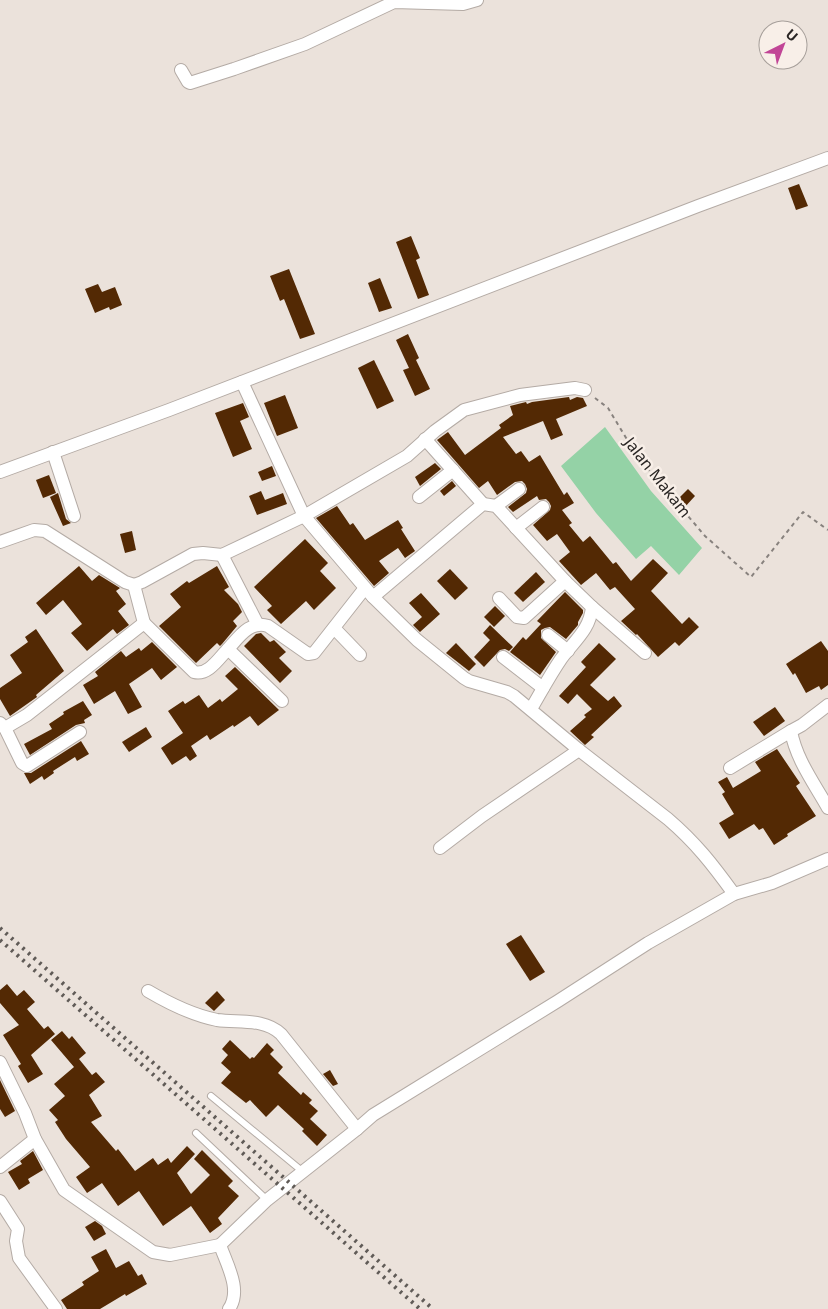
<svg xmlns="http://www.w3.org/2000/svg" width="828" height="1309" font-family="'Noto Sans',sans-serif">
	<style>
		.green { fill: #94d2a6 }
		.building { fill: #532904 }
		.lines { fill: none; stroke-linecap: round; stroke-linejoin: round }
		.lane-casing { stroke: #b4aba5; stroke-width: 8 }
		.street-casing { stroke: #b4aba5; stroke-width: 14 }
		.path { stroke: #88827e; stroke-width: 2; stroke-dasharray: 4 4; stroke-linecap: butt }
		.lane { stroke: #fff; stroke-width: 6 }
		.street { stroke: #fff; stroke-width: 12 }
		.rail { stroke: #605b57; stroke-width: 4; stroke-dasharray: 2.5 5; stroke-linecap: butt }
		.labels { text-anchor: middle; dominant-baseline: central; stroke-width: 5; stroke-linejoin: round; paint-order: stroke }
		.street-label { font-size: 16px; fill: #2a2624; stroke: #f8efe8 }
	</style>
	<rect width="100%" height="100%" fill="#ebe2db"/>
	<!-- green -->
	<polygon class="green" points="605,427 651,491 702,548 679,575 651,546 636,559 596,513 561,466"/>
	<!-- building -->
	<g class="building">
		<polygon points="799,184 808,206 796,210 788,188"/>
		<polygon points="411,236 420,258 416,260 429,295 418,299 396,242"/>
		<polygon points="289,269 315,334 300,339 284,299 280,301 270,276"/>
		<polygon points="380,278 392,308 379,312 368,283"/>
		<polygon points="98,284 102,292 115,287 122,305 110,310 109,307 95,313 85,289"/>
		<polygon points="408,334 419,358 416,360 430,389 415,396 403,370 409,368 396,340"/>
		<polygon points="374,360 394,401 377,409 358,368"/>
		<polygon points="285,395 298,428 277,436 264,403"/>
		<polygon points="569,397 570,400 577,397 583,398 587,406 556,419 563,435 551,440 543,421 503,437 516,454 521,451 529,462 540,455 564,495 567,492 574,503 562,510 572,523 569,525 583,542 590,536 613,564 616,562 631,581 653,559 668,573 651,591 682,624 689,617 699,627 679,646 675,642 658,657 637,634 636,635 621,621 635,609 615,587 610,590 596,573 581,585 559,561 570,552 557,534 547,541 533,525 550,510 551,506 549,502 546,499 539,500 537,496 513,512 508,507 526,493 527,489 525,484 522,481 515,482 497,495 488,481 479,488 437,440 448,432 465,455 501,428 499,425 513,415 510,406 526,402 527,404 532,402"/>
		<polygon points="243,403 249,417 240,421 252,449 233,457 215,413"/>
		<polygon points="435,463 441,469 420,486 415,477"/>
		<polygon points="272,466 276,476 262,481 258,472"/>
		<polygon points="49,475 56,493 43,498 36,480"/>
		<polygon points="452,481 456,486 444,496 440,491"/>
		<polygon points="688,489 695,496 684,508 676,501"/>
		<polygon points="261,491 265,500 283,493 287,504 257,515 249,496"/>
		<polygon points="58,493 66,519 71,523 63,526 50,497"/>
		<polygon points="337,506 350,525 353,523 365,540 398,520 403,528 401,529 415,551 405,558 398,548 379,561 389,573 374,586 316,518"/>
		<polygon points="132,531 136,550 125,553 120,534"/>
		<polygon points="305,539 328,563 320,571 336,588 314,610 306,601 281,624 267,610 272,606 254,587"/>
		<polygon points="79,566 92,581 99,575 120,588 116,591 126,604 118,611 129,625 117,634 113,629 87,651 71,633 82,624 63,600 46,615 36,603"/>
		<polygon points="217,566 229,587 224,590 238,604 242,612 233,621 237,626 222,644 220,646 217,643 196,663 159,626 181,607 170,594 187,581 189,583"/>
		<polygon points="450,569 468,588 455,600 437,581"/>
		<polygon points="536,572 545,582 523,602 514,593"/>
		<polygon points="565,592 583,610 583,613 578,622 578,625 566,639 550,627 545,628 541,630 541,638 556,652 540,675 510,652 523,637 526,640 541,624 537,621"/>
		<polygon points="421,593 440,614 420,632 413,625 422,617 409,603"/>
		<polygon points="495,606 505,616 494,627 484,617"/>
		<polygon points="490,625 513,647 509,651 505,649 500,650 484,667 474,657 490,640 483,633"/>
		<polygon points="36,629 64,671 36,695 37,697 10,716 0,699 0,688 22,673 10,655 28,642 25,637"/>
		<polygon points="261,633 270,642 274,640 286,652 279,658 292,671 280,683 244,646 256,634"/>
		<polygon points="821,641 828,651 828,685 821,690 819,686 806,693 795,673 793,675 786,664"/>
		<polygon points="152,642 177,667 161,680 152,668 129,684 142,707 128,714 115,691 94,704 83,685 98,676 95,672 121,651 126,657 139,648 141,651"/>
		<polygon points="456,643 476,664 469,671 446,653"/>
		<polygon points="599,643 616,659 590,685 608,701 614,696 622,706 591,735 594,737 585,745 570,731 586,717 584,715 592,709 577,694 568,704 559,696 586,667 581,662"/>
		<polygon points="235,667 279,710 258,726 250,716 234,727 233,725 210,740 207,735 191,746 197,756 190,761 186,756 172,765 161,748 183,733 168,711 183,701 185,704 199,695 208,708 220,699 222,702 238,689 225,676"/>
		<polygon points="83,701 92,715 84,720 85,723 76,725 30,755 24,744 52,729 49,724 64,714 63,712"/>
		<polygon points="775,707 785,721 764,736 753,722"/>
		<polygon points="146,727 152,737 129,752 122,742"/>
		<polygon points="81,741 89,754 77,761 75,757 53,771 54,773 44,780 42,776 30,784 24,773 31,773"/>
		<polygon points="777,749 800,783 796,786 816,816 787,834 788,836 774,845 763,828 759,830 754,824 729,839 719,823 734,814 722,794 725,792 718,782 727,777 733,788 761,771 755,762"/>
		<polygon points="521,935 545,972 530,981 506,944"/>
		<polygon points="7,984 17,996 24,990 35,1002 27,1009 44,1029 48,1026 55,1034 31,1055 43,1074 28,1083 18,1066 21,1064 3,1035 19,1025 0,1003 0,990"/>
		<polygon points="217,991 225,1000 214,1011 205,1003"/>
		<polygon points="62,1031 69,1039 72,1036 86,1053 79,1059 92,1075 96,1072 105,1082 89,1095 102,1116 91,1122 116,1151 118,1149 135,1171 153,1158 158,1165 168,1158 171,1163 187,1146 195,1154 177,1173 191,1194 210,1175 194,1159 202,1150 233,1181 228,1186 239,1196 218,1218 222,1224 210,1233 191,1206 163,1226 139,1191 118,1206 102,1183 87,1193 76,1177 90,1167 66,1139 55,1122 58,1120 49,1110 65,1096 54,1084 74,1067 51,1040"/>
		<polygon points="230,1040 250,1059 252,1057 254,1058 267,1043 274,1050 270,1054 283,1067 278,1073 301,1095 303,1092 312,1100 309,1103 318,1111 310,1119 327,1135 317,1146 302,1131 304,1129 278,1105 266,1117 250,1100 246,1103 221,1083 231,1072 221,1063 228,1055 222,1049"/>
		<polygon points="330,1070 338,1084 333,1086 323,1074"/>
		<polygon points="0,1080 15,1111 5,1117 0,1109"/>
		<polygon points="33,1151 43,1170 28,1179 30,1183 19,1190 8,1172 22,1164 20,1161"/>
		<polygon points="95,1221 102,1226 106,1234 94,1241 85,1227"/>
		<polygon points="106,1249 116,1268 129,1261 138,1276 142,1274 147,1284 126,1296 125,1294 100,1309 67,1309 61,1300 84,1285 82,1282 99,1271 91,1257"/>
	</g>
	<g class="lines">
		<!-- lane casing -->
		<g class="lane-casing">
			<g id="lane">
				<polyline points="211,1096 302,1171"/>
				<polyline points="196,1133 267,1200"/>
			</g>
		</g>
		<!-- street casing -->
		<g class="street-casing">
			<g id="street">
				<polyline points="181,70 188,82 190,83 234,69 305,44 394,2 463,4 477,0"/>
				<path d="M242,382L304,516L373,597L417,640L464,678L469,681L507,692L514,696L579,750L668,819C696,843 713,865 734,894"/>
				<polyline points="425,439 483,504"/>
				<polyline points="53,452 74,516"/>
				<polyline points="0,472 169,410 698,206 828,158"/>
				<polyline points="419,497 453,470"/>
				<polyline points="496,506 519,489"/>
				<polyline points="516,528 543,507"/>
				<polyline points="0,542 34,530 45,531 125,582 134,585 144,623"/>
				<polyline points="222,555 258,625"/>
				<polyline points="134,585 142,582 193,554 203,553 222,555 304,516 407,456 435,431 464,410 520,395 575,388 585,390"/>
				<path d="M373,597L483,504L496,506L565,581L592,607C590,630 574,641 561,659C550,675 541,692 531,709"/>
				<polyline points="499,598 517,617 524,618 565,581"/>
				<polyline points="592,607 645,653"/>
				<polyline points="334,628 360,655"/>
				<polyline points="548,635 568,651"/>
				<path d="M228,649C239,637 250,620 268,626L308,654L314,653L365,588"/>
				<polyline points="503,657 543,688"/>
				<path d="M828,705L802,725L791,731C796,759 814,783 828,808"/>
				<path d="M0,723L5,728L27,715L144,623L194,672C208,676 219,658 228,649L282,701"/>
				<polyline points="5,728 22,763 27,766 80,732"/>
				<polyline points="730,768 791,731"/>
				<polyline points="440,848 482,816 579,750"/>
				<path d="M148,991C170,1004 192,1015 217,1020C239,1023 264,1018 281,1034L357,1129"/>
				<polyline points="0,1062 25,1113 35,1139 64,1190 153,1252 170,1255 220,1245"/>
				<polyline points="0,1167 35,1139"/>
				<polyline points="0,1201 18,1229 16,1241 19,1258 56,1309"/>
				<path d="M229,1309C242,1290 227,1265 220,1245L267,1200L357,1129L373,1115L558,1001L648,943L734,894L772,883L828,859"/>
			</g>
		</g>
		<!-- path -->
		<polyline class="path" points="595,398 608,408 637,456 705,536 751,577 803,512 828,530"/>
		<!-- lane -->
		<use href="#lane" class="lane"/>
		<!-- street -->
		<use href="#street" class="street"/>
		<!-- rail -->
		<g class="rail">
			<polyline points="0,928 433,1309"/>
			<polyline points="0,940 420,1309"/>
		</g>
	</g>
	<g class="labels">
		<!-- street labels -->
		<g class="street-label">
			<text transform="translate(658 477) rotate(52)">Jalan Makam</text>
		</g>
	</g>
	<!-- north arrow -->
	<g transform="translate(783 45) rotate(42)"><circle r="24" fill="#f8efe8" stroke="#a69f9a"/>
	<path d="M0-4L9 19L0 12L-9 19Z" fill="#c14596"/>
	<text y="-8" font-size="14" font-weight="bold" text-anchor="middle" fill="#2a2624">U</text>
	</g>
</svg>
